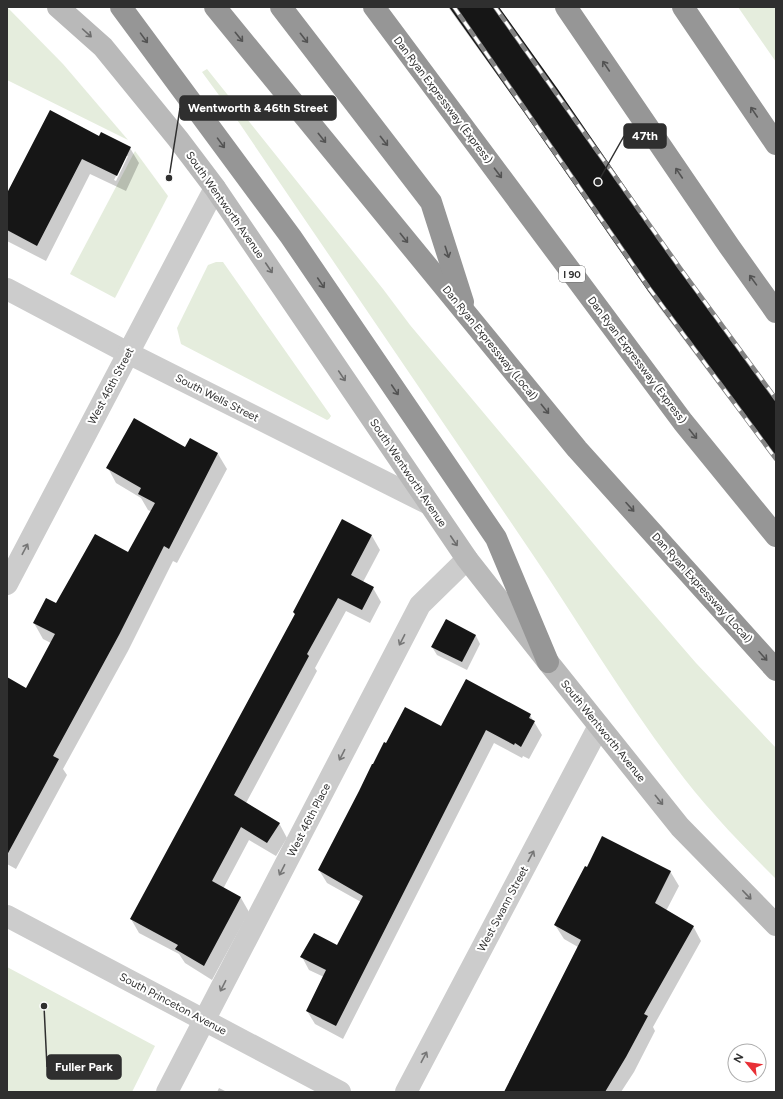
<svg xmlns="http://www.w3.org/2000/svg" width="783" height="1099" font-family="Figtree,sans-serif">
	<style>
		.green { fill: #e5eddd }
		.shadow { fill: #0003; fill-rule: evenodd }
		.building { fill: #161616 }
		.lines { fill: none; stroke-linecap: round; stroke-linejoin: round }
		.street { stroke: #ccc; stroke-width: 22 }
		.secondary { stroke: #b9b9b9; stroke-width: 22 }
		.highway { stroke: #969696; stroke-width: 22 }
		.rail-casing { stroke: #848484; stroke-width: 4.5 }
		.rail { stroke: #fff; stroke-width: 3; stroke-dasharray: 9; stroke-linecap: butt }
		.oneway { stroke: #6d6d6d }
		.oneway2 { stroke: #535353 }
		.oneway3 { stroke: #767676 }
		.labels { text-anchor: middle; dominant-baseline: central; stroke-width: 4; stroke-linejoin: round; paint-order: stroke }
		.shield { fill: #fff; stroke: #6d6d6d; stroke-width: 1 }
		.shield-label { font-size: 10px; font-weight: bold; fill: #2f2f2f }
		.street-label { font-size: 11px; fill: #2f2f2f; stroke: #fff }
		.leader { fill: none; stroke: #2f2f2f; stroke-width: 1.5 }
		.callout-dot { fill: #2f2f2f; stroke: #fff; stroke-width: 1.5 }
		.callout { fill: #2f2f2f; stroke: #2f2f2f; stroke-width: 1.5 }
		.callout-label { font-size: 12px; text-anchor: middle; font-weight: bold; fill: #fff }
	</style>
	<rect width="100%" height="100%" fill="#fff"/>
	<!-- green -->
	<g class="green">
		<polygon points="7,7 63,64 128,140 7,80"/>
		<polygon points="738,7 776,7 776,62"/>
		<path d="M207,69L383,289L410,325L613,567L696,663L776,748V879C740,843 704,806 674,765C622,696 579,623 531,552C434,409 337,267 240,124L202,72Z"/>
		<polygon points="135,151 168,196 115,298 70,274"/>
		<polygon points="216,262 223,262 331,416 329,419 327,420 181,344 177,328 208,265"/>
		<polygon points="7,967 155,1046 132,1092 7,1092"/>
	</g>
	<!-- shadow -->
	<g class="shadow">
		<polygon points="448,7 498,7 680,269 776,397 776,462 656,303 531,122"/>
		<path d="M100,137L130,148L139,163L126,191L90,174L46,261L7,241V195ZM126,156H128L116,181L114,180Z"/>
		<polygon points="190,439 218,454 227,469 177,563 173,561 128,651 63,769 67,775 16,869 7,864 7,678 27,690 51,643 43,639 34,623 56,604 129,553 152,512 148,510 141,498 116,483 108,468 185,448"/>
		<polygon points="372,536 380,550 363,582 373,588 381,602 370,623 346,611 315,668 317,671 246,803 279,823 287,838 276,856 249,840 223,889 241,898 249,912 212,980 185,963 179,954 139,933 131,919 295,615 294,612"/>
		<polygon points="446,620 476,636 480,644 467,670 437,655 432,647"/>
		<polygon points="530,715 542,735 529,759 523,756 522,758 494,743 343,1039 315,1024 307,1011 324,977 309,970 302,957 338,946 361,902 327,883 319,870 387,745 442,727"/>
		<polygon points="670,871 679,886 666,911 693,926 701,941 653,1027 655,1031 634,1072 621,1092 504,1092 578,947 564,939 555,925"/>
		<polygon points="219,1088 227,1092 217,1092"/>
	</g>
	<!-- building -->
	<g class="building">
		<polygon points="449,7 499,7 557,88 681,268 776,396 776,461 648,291 523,111"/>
		<polygon points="50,110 99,136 101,132 131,147 117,176 82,159 37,246 7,230 7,193"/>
		<polygon points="134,418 185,447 190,438 218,453 169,549 164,546 119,635 53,756 59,759 7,855 7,677 26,688 55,634 33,623 46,598 56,603 95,534 128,552 155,503 138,494 141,488 106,468"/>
		<polygon points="342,519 372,535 351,575 374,587 362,610 338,598 307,654 309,656 234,795 280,823 267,843 241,827 212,881 241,897 204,966 175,949 178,945 130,919 295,614 293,612"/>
		<polygon points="446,619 476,635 462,662 431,647"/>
		<polygon points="466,679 531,714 529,718 535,721 521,747 515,743 514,745 486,730 336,1026 306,1011 326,970 300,957 314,933 337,945 363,896 318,870 359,791 372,764 373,764 384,742 386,743 405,707 441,726"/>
		<polygon points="602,836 671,871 655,903 694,926 644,1014 648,1016 626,1057 605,1092 504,1092 581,940 554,925 585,866 587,867"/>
	</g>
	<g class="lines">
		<!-- street -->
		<g class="street">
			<polyline points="7,289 128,353 429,504"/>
			<polyline points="7,584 215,188"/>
			<polyline points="7,916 340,1092"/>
			<polyline points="167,1092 420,605 467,559"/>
			<polyline points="406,1092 599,726"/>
		</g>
		<!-- secondary -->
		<polyline class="secondary" points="58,7 103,47 178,139 215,188 467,559 548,662 680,827 776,925"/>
		<!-- highway -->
		<g class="highway">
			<polyline points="121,7 291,237 496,538 548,662"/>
			<polyline points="215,7 577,449 776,670"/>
			<polyline points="281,7 431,202 463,302"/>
			<polyline points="374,7 683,422 776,536"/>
			<polyline points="566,7 729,246 776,312"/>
			<polyline points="683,7 776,144"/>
		</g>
		<!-- rail casing -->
		<g class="rail-casing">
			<g id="rail">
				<polyline points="454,7 649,288 776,459"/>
				<polyline points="495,7 680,268 776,399"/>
			</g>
		</g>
		<!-- rail -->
		<use href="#rail" class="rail"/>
	</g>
	<!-- one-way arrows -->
	<defs><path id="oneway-shaft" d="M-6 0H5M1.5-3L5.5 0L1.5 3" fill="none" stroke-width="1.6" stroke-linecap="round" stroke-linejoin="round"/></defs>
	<g class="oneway">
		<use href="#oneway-shaft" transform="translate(87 33) rotate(42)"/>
		<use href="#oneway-shaft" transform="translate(269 268) rotate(56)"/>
		<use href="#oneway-shaft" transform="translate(342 376) rotate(56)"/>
		<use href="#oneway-shaft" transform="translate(454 541) rotate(56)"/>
		<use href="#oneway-shaft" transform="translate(659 800) rotate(51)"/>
		<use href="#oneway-shaft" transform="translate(747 895) rotate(46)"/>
	</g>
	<g class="oneway2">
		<use href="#oneway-shaft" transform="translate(239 37) rotate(51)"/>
		<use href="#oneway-shaft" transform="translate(144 38) rotate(54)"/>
		<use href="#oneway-shaft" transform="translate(304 38) rotate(52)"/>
		<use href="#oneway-shaft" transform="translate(606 66) rotate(-124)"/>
		<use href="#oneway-shaft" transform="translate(754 112) rotate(-124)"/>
		<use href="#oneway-shaft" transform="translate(322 138) rotate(51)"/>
		<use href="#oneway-shaft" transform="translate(384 141) rotate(52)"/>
		<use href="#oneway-shaft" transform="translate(221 143) rotate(54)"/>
		<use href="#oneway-shaft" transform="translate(498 173) rotate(53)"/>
		<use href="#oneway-shaft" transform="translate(679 173) rotate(-124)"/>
		<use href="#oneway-shaft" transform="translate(404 238) rotate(51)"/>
		<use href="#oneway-shaft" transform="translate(447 252) rotate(72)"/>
		<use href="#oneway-shaft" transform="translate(753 280) rotate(-126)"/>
		<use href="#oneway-shaft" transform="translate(321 283) rotate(56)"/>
		<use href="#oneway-shaft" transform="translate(395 390) rotate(56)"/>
		<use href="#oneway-shaft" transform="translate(545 409) rotate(51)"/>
		<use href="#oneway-shaft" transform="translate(693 434) rotate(51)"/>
		<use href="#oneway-shaft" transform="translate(630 507) rotate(48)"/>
		<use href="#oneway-shaft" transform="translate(763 656) rotate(48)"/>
	</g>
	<g class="oneway3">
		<use href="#oneway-shaft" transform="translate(25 549) rotate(-62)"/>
		<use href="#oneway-shaft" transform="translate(402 640) rotate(117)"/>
		<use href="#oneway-shaft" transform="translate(342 755) rotate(117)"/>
		<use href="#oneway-shaft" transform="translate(531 856) rotate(-62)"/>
		<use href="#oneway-shaft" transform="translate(282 870) rotate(117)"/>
		<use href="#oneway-shaft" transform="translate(223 986) rotate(117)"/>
		<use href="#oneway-shaft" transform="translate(424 1057) rotate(-62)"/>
	</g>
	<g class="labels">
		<!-- shield labels -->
		<rect class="shield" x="559" y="266" width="26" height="16" rx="3"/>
		<g class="shield-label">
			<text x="572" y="274">I 90</text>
		</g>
		<!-- street labels -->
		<g class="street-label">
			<text transform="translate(443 100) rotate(53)">Dan Ryan Expressway (Express)</text>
			<text transform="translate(225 205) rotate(55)">South Wentworth Avenue</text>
			<text transform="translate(490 343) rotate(51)">Dan Ryan Expressway (Local)</text>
			<text transform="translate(637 360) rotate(53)">Dan Ryan Expressway (Express)</text>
			<text transform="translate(111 386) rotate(-62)">West 46th Street</text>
			<text transform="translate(217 398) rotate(27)">South Wells Street</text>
			<text transform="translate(408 473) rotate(56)">South Wentworth Avenue</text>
			<text transform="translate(702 588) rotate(48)">Dan Ryan Expressway (Local)</text>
			<text transform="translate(603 731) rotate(51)">South Wentworth Avenue</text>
			<text transform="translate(309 820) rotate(-63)">West 46th Place</text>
			<text transform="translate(503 909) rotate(-62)">West Swann Street</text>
			<text transform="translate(173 1004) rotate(28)">South Princeton Avenue</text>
		</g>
	</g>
	<!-- callouts -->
	<path class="leader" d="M169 178L180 108M598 182L624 136M44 1006L47 1067"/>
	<g class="callout-dot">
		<circle cx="169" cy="178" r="4"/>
		<circle cx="598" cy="182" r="4"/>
		<circle cx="44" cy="1006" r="4"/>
	</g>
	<g class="callout">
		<rect x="180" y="96" width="156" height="24" rx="4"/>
		<rect x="624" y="124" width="42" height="24" rx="4"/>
		<rect x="47" y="1055" width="74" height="24" rx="4"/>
	</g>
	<g class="callout-label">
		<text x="258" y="112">Wentworth &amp; 46th Street</text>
		<text x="645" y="140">47th</text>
		<text x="84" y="1071">Fuller Park</text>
	</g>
	<!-- border -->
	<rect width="783" height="1099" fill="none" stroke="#2f2f2f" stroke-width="16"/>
	<!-- north arrow -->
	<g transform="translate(747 1063) rotate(299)"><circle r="19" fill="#ffffff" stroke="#acacac"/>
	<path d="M0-3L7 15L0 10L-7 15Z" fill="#e83036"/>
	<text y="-6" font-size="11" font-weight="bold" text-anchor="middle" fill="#2f2f2f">N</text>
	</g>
</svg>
